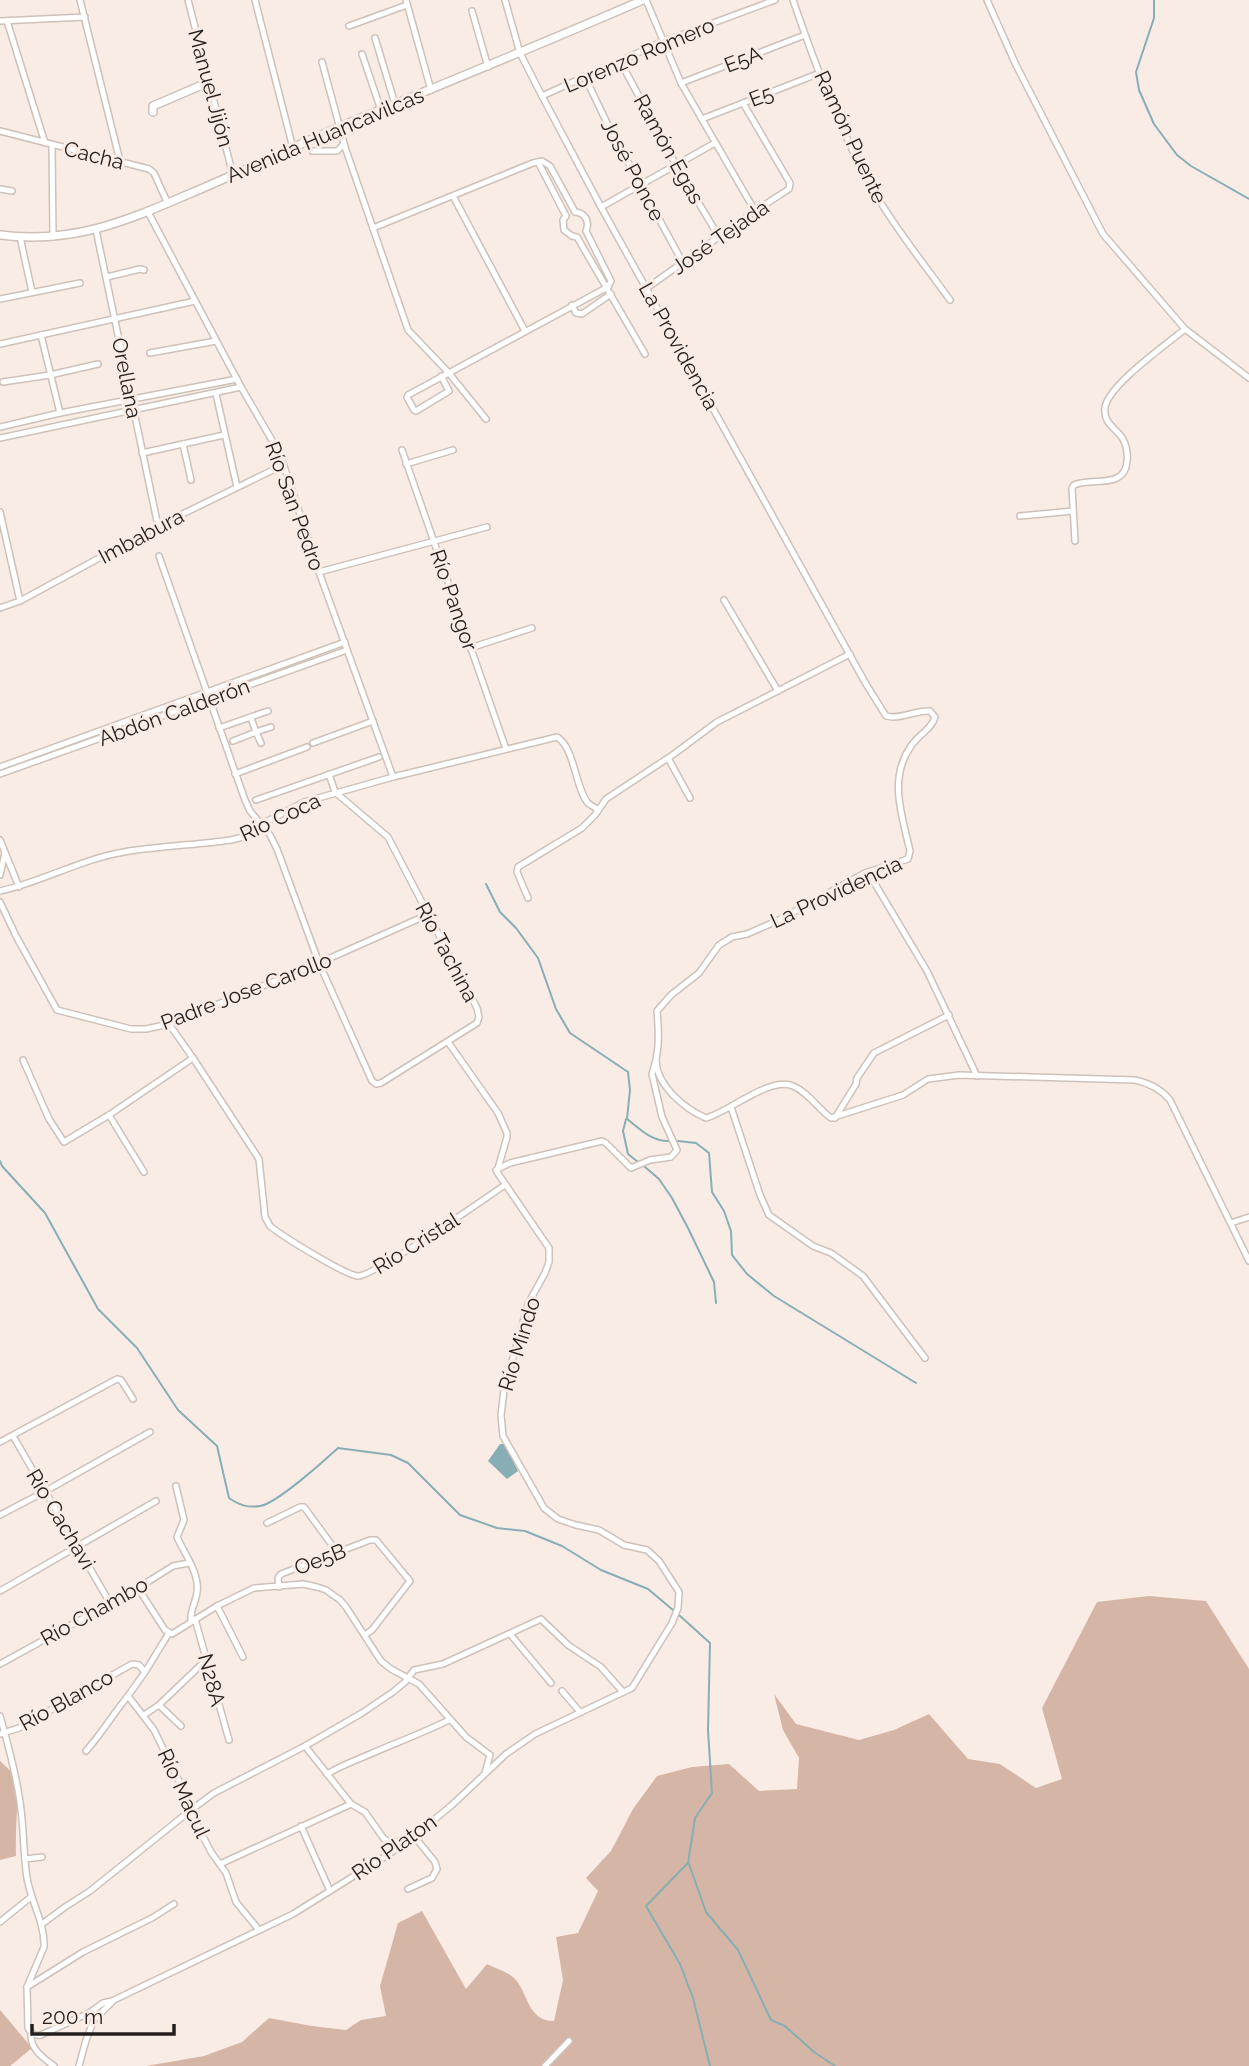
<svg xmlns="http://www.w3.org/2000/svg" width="1249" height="2066" font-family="Raleway,sans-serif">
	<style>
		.forest { fill: #d5b6a6 }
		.water { fill: #88aeb5 }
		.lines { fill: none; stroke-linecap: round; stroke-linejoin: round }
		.stream { stroke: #88aeb5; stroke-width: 2 }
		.minor-casing { stroke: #cdc1ba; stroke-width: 8 }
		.tertiary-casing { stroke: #cdc1ba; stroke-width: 10 }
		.minor { stroke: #fff; stroke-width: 5 }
		.tertiary { stroke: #fff; stroke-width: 7 }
		.labels { text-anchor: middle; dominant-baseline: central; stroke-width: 6; stroke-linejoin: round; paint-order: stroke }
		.street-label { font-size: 21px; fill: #231e1c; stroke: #f9ece5 }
	</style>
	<rect width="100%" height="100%" fill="#f9ece5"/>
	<!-- forest -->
	<g class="forest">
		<path d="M1149,1596L1206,1601L1249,1669V2066H146L204,2056L242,2042L269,2018L312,2026L346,2030L361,2020L386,2016L380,1986L398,1923L422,1911L466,1989L487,1964C494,1968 506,1971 513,1977C529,1991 526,2021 554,2021L563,1980L556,1937L578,1933L598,1891L586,1878L611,1851L633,1809L657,1776L692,1767L729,1764L759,1791L797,1789L799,1758L783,1730L774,1694L796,1724L859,1740L894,1730L929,1714L968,1759L1000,1764L1036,1788L1062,1779L1042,1708L1097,1602Z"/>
		<path d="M0,1761L18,1778C18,1804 15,1830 16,1856L0,1860Z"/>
		<polygon points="0,2010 32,2048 10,2066 0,2066"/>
	</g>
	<!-- water -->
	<polygon class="water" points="500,1444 505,1444 518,1471 507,1479 488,1461"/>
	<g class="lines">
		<!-- stream -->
		<g class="stream">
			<polyline points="1154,0 1154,18 1136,72 1139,90 1154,124 1177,155 1191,166 1249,199"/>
			<path d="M486,884L500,912L516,928L538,958L556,1009L570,1033L628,1072L630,1090L627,1119C639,1128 652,1142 669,1141"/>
			<polyline points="626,1119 623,1131 628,1154 638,1162"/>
			<polyline points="678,1141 696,1143 709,1153 712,1192 724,1211 731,1231 732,1255 747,1274 774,1296 916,1383"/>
			<path d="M0,1161L2,1166L45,1213L98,1309L137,1348L178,1410L217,1446L229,1498C239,1505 247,1508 260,1506C276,1504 324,1461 338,1448L391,1455L408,1463L460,1515L497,1528L525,1531L562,1546L601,1570L648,1589L673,1610"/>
			<polyline points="645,1167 659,1179 672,1198 688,1228 714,1282 716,1303"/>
			<polyline points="679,1615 710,1643 708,1730 712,1793 695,1818 688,1863 646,1906 680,1964 693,1998 710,2066"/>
			<polyline points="689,1864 706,1912 738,1950 771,2020 785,2026 814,2052 835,2066"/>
		</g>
		<!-- minor casing -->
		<g class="minor-casing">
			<g id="minor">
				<polyline points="80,0 120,161"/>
				<polyline points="188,0 233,175"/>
				<polyline points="255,0 293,148"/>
				<polyline points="406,0 431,90"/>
				<path d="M505,0L520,53L542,96L601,207L866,684L886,716C901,720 915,710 930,711L935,717C932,729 918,735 911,746C888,779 902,815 910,851L908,859L865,873L779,920L747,934L732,937L719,945L699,973L671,995L657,1011C658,1023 659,1033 658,1045C658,1050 656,1056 656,1061C657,1086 685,1109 706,1118C729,1112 770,1076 793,1086C808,1092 818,1109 831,1118L903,1095L928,1079L959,1075L1135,1080C1149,1083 1161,1089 1170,1100L1249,1261"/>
				<polyline points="646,0 681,83 755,211"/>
				<path d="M793,0C817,70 843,140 881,203C902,237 927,268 950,300"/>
				<polyline points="987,0 1016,65 1103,234 1185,329 1249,378"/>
				<polyline points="472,11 488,67"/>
				<polyline points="0,21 85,17"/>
				<polyline points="7,21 45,143"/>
				<polyline points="349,26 407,5"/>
				<polyline points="375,38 395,104"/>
				<polyline points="362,54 381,110"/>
				<polyline points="620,61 676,165 719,237"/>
				<polyline points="322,62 345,147 408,330 448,372 486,419"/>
				<polyline points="585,77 608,125 683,263"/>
				<polyline points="681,83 805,35"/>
				<polyline points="542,96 662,42 775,0"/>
				<polyline points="702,119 820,73"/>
				<polyline points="0,131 149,169 154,173 168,204"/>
				<polyline points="52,145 53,237"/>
				<polyline points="312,151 337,151 344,144"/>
				<polyline points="538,162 566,216 563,220 564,230 572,236 577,237 645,354"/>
				<polyline points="0,189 12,191"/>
				<polyline points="453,196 525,331"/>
				<polyline points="601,207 715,143"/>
				<polyline points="148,212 241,387 280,454 319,572 393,777"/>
				<path d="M373,228L533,163L542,161L550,166L575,212C585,213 590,221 586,231L611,281L608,287"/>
				<polyline points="96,230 158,526"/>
				<polyline points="20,237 32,292"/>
				<polyline points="107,277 140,269 144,270"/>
				<polyline points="647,288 755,211 789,189 790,183 743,103"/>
				<polyline points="0,299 80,283"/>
				<polyline points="572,305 576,313 582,314 611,294"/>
				<polyline points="41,335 60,413"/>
				<polyline points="0,344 195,301"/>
				<polyline points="150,353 216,341"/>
				<polyline points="441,376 449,391 416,411 414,410 407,397 408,395 608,287"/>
				<polyline points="3,382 50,375 98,364"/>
				<polyline points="216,394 237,487"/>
				<polyline points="0,427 60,413 237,379"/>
				<polyline points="0,438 241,387"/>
				<polyline points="183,444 191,480"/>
				<polyline points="402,450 506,749"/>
				<polyline points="142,453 224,435"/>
				<polyline points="406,464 453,450"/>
				<polyline points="0,512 20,601"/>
				<polyline points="1020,516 1073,511"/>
				<path d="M1075,541L1072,488L1074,485C1088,479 1104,484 1117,478C1130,472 1129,451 1123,439C1116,428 1103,423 1105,408C1107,386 1167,344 1185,329"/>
				<polyline points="159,556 245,800 250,811 270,835 277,849 319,963 372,1081 376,1084 381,1083 477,1023 479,1017 477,1008 388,837 335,792 329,774"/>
				<polyline points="319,572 487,527"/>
				<polyline points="724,600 778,691"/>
				<polyline points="0,608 20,601 158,526 283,465"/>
				<polyline points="470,648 532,628"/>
				<polyline points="219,728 268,711"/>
				<polyline points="233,741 256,732 251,718"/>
				<polyline points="261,743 256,732 271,727"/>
				<polyline points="313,743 373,721"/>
				<polyline points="668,758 690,798"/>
				<polyline points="0,767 345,642"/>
				<polyline points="0,774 347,650"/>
				<polyline points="235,774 307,747"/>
				<polyline points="256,800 379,757"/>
				<polyline points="0,840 19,887"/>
				<polyline points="868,872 927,971 977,1076"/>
				<polyline points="0,875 5,853"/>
				<path d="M0,891C42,882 81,859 124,852C159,846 196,845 231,840L243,837L262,824L304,802L393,777L557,737C575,748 575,788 588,803C590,805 596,808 598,810"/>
				<polyline points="528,898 517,872 518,867 582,828 595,815 606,799 674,754 717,722 850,654"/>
				<polyline points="0,902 16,936 57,1010 131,1029 146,1029 169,1024 319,963 427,915"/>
				<path d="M169,1024L193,1058L259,1159L265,1217L270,1226C282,1236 345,1275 358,1276C375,1276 483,1200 505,1185"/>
				<polyline points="23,1060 49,1119 64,1142 109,1115"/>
				<polyline points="731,1107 760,1195 769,1215 813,1246 831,1253 863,1276 925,1358"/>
				<polyline points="835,1118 856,1084 857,1078 874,1053 949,1015"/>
				<polyline points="496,1170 510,1163 602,1141 606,1143 631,1168 650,1160 671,1157 677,1150 662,1117 652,1074 656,1060"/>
				<polyline points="144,1172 109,1115 193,1058"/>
				<polyline points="1231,1223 1249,1217"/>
				<polyline points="13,1436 110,1603"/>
				<polyline points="0,1442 117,1379 121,1380 133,1399"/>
				<path d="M176,1486L184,1520L177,1537C184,1553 200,1574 197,1592C196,1602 190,1610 191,1620"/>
				<polyline points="0,1515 44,1492 150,1432"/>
				<polyline points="267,1523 300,1507 304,1507 337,1552"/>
				<polyline points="279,1587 278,1578 281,1574 370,1540 376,1540 410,1581 372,1630 365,1635"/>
				<polyline points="138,1588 165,1630 172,1634 217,1606 254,1588 303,1584 317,1587 326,1590 340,1600 346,1607 381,1661 391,1669 419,1684 466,1737 490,1755 485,1773"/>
				<polyline points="0,1591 156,1501"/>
				<polyline points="217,1606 243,1657"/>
				<polyline points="195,1619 229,1740"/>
				<polyline points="510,1634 551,1683"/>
				<polyline points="0,1664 138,1588 173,1566 189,1563"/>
				<polyline points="145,1672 169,1633"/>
				<polyline points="562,1691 580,1712"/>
				<polyline points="159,1705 181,1726"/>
				<polyline points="144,1715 159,1705 207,1659"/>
				<path d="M0,1716C8,1744 16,1773 20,1802C24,1827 23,1853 27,1878C31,1902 45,1923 44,1947L27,1987L28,2028C32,2034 34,2036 41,2035L89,2013L103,2003L112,2001"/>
				<polyline points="0,1734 19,1728 132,1664 139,1665 145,1672 128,1696 154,1730 182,1787 196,1823 211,1852 226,1873 236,1902 259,1930"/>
				<polyline points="305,1746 351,1804 365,1812 384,1839 393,1843 414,1836 435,1862 437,1869 432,1878 408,1889"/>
				<path d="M86,1751C102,1733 113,1714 128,1696"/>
				<path d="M327,1774C340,1766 354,1761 368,1755C395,1743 423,1733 449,1720"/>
				<polyline points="301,1826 330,1891"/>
				<polyline points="25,1859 42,1857"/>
				<polyline points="220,1864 351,1804"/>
				<polyline points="0,1922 31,1897"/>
				<polyline points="42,1924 65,1907 90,1891 191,1810 214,1793 305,1746 362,1713 393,1692 405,1682 414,1670 443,1664 541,1619 568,1645 601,1667 623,1692"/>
				<polyline points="27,1987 83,1952 152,1918 174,1904"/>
				<path d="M31,2034C30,2049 43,2058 54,2066"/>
				<polyline points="79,2066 86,2040 94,2020 114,2000 293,1914 386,1856 414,1836 452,1805 506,1754 535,1734 632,1688 672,1623 678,1608 679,1592 659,1561 647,1550 624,1545 599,1530 576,1525 558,1519 544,1508 503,1436 501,1415 504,1390 528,1304 545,1273 549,1262 549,1248 497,1172 507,1137 507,1133 498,1113 448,1042"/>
				<polyline points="545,2066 569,2041"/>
			</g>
		</g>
		<!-- tertiary casing -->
		<g class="tertiary-casing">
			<g id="tertiary">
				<polyline points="153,112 153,106 209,82"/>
				<path d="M0,235C72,244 124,222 189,194C239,173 289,149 339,127C440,85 542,44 643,0"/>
			</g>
		</g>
		<!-- minor -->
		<use href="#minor" class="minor"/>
		<!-- tertiary -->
		<use href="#tertiary" class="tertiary"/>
	</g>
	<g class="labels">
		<!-- street labels -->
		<g class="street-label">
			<text transform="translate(639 55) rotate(-23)">Lorenzo Romero</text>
			<text transform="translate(743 59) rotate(-21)">E5A</text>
			<text transform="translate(211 88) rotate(75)">Manuel Jijón</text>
			<text transform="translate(761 96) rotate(-21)">E5</text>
			<text transform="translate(325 135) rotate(-23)">Avenida Huancavilcas</text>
			<text transform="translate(851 137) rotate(65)">Ramón Puente</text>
			<text transform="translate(669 149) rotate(61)">Ramón Egas</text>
			<text transform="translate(94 155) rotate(14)">Cacha</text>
			<text transform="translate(633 170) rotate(62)">José Ponce</text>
			<text transform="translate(720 237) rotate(-35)">José Tejada</text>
			<text transform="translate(679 346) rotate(61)">La Providencia</text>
			<text transform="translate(127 378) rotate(79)">Orellana</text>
			<text transform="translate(295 506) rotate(70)">Río San Pedro</text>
			<text transform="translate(141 536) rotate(-28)">Imbabura</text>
			<text transform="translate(454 600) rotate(71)">Río Pangor</text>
			<text transform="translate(174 712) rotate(-20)">Abdón Calderón</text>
			<text transform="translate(280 817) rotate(-25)">Río Coca</text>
			<text transform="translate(836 892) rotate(-25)">La Providencia</text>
			<text transform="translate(447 952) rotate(62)">Río Tachina</text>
			<text transform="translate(246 991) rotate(-21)">Padre Jose Carollo</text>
			<text transform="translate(416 1243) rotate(-32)">Río Cristal</text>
			<text transform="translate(519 1344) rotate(-73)">Río Mindo</text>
			<text transform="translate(61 1519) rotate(59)">Río Cachavi</text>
			<text transform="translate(320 1559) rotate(-21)">Oe5B</text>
			<text transform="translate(94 1611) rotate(-29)">Río Chambo</text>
			<text transform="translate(212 1680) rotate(75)">N28A</text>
			<text transform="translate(66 1700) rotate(-29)">Río Blanco</text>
			<text transform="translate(184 1793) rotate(65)">Río Macul</text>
			<text transform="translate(394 1847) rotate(-35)">Río Platon</text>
		</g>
	</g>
	<!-- scale -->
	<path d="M32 2024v10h142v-10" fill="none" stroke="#231e1c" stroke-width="3.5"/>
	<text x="42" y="2024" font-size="21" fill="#231e1c" stroke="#f9ece5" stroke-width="5" paint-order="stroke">200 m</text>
</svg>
